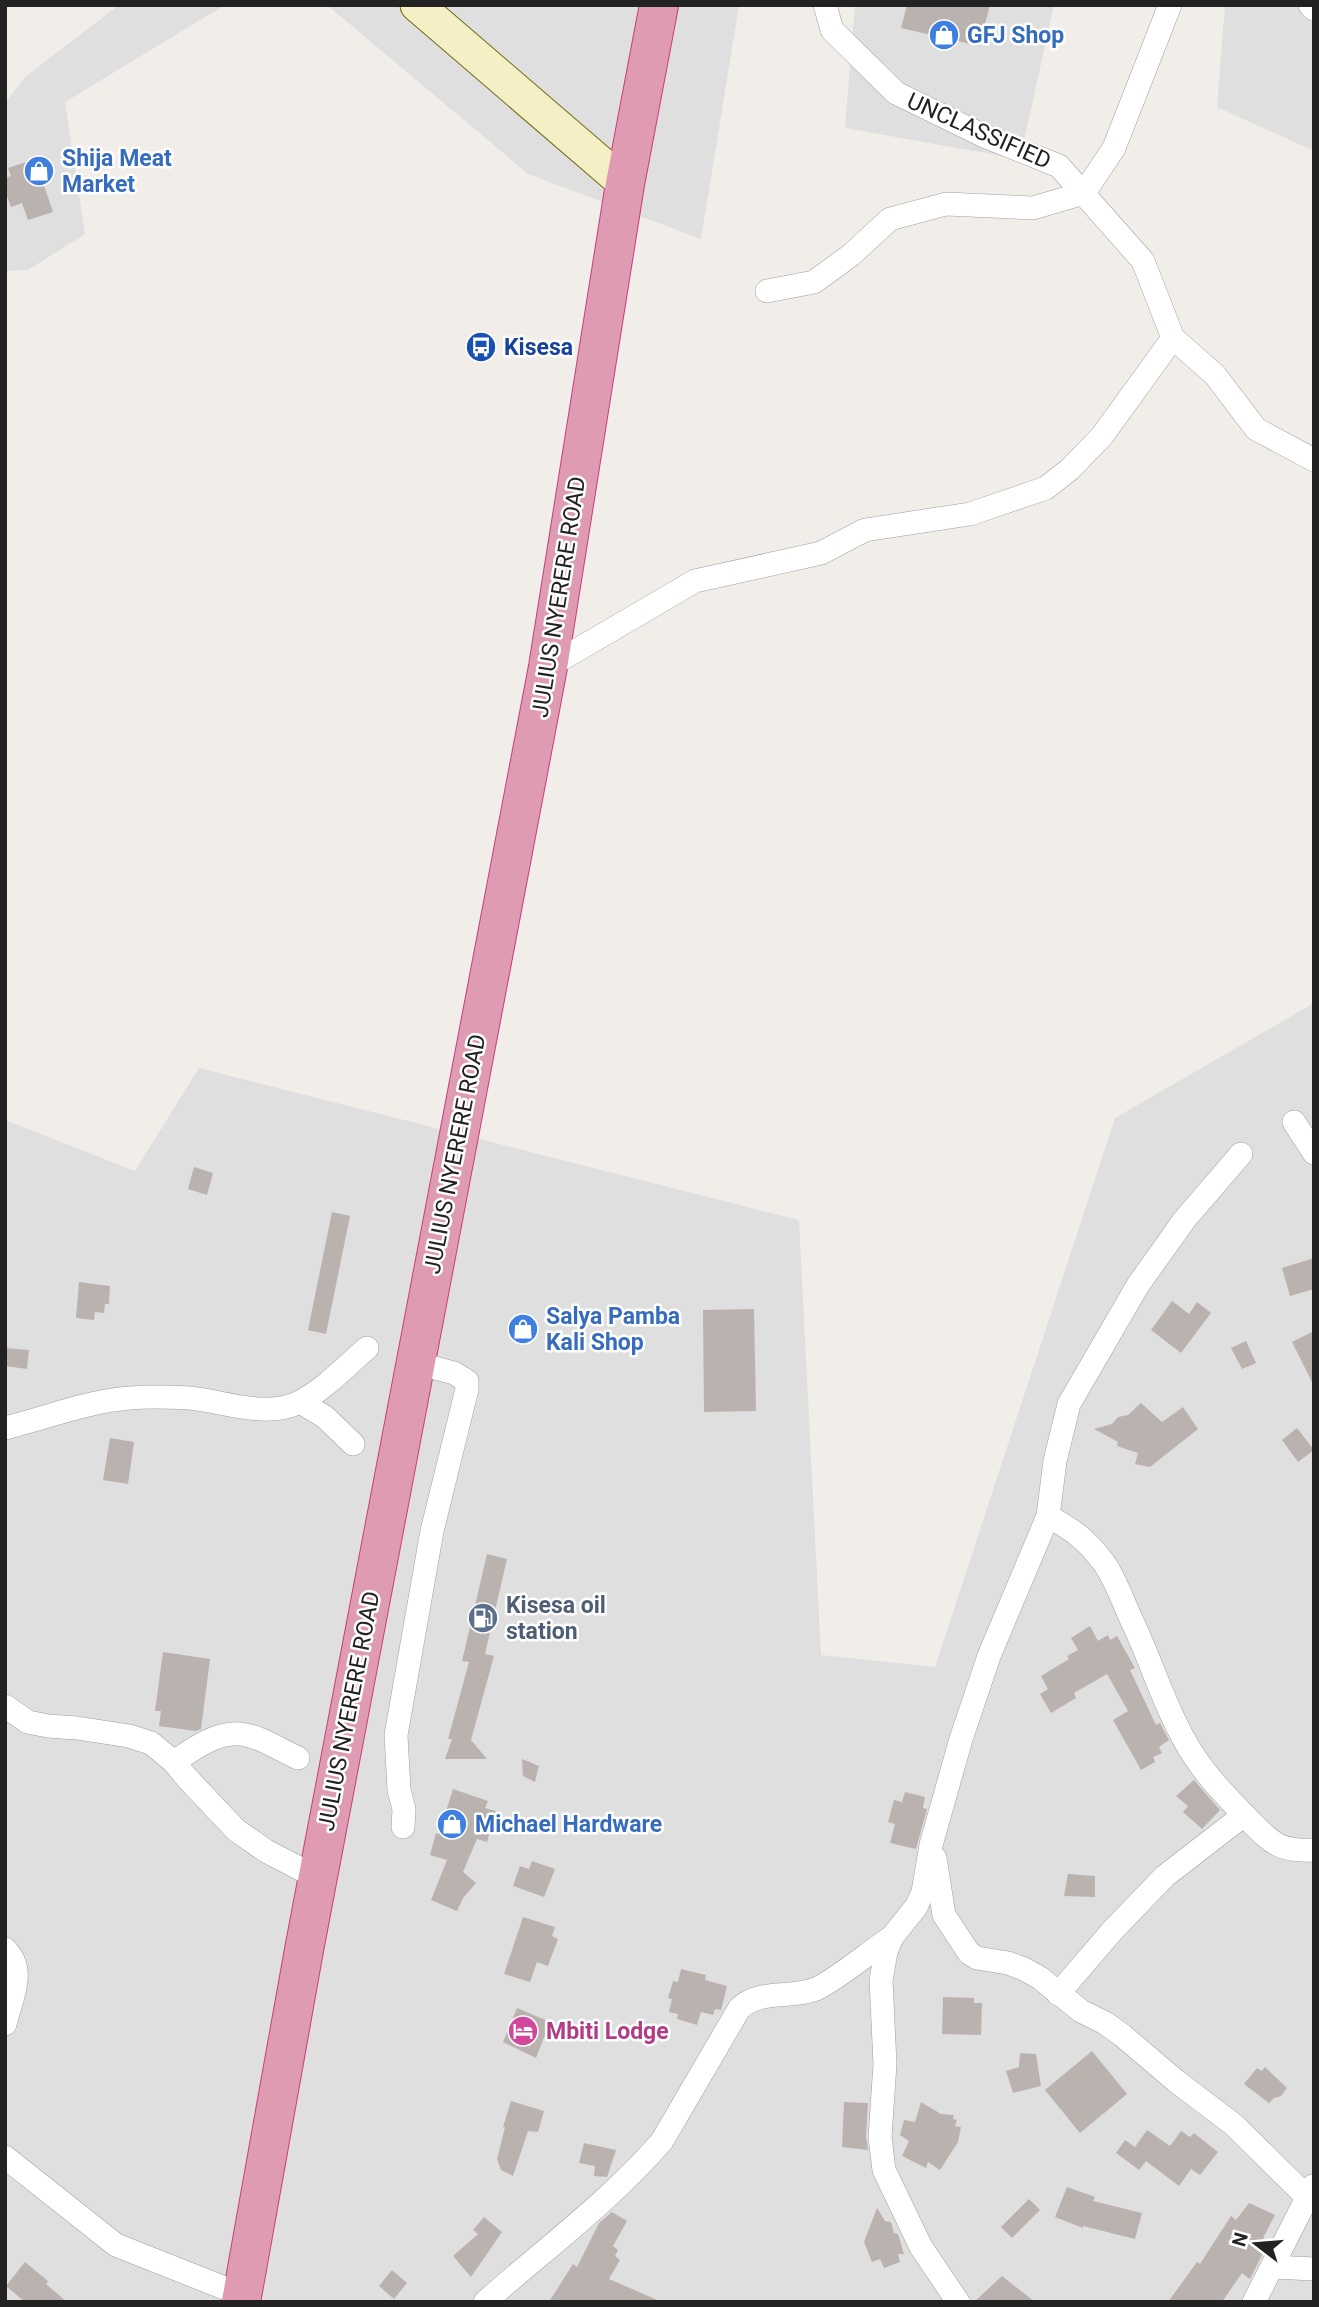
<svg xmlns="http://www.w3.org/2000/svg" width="1319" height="2307" font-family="Roboto,sans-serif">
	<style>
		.residential { fill: #e0dfdf }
		.building { fill: #bab2af }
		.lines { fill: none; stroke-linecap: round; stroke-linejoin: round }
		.street-casing { stroke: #9f9f9f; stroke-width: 24 }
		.secondary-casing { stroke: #706b12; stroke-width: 35 }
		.highway-casing { stroke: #c93c82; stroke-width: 40 }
		.street { stroke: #fff; stroke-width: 23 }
		.secondary { stroke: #f4efc5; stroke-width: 33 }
		.highway { stroke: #df9bb2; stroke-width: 38 }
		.labels { text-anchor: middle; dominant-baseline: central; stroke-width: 5; stroke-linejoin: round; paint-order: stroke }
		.shop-label { font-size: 23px; font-weight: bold; fill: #366cbe; stroke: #fff; text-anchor: start }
		.street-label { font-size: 23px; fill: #222; stroke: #fff }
		.transit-label { font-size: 23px; font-weight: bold; fill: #164399; stroke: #fff; text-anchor: start }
		.service-label { font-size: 23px; font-weight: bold; fill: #4e5e75; stroke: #fff; text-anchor: start }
		.hotel-label { font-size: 23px; font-weight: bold; fill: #b23c85; stroke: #fff; text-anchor: start }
	</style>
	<rect width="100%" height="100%" fill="#f1ede9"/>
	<!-- residential -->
	<g class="residential">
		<polygon points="119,5 225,5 65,102 85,234 28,270 5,271 5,103 25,77"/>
		<polygon points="327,5 739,5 701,239 528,174"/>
		<polygon points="855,5 1054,5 1020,159 845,128"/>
		<polygon points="1225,5 1314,5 1314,151 1217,107"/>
		<polygon points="1314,1003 1314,2302 5,2302 5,1120 135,1171 199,1068 799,1220 821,1655 935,1667 1115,1118"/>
	</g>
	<!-- building -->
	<g class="building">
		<polygon points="907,5 990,5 979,46 901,28"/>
		<polygon points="35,159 53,212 28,220 22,203 11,207 5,191 5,178 11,176 8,168"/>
		<polygon points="194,1167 213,1173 207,1195 188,1189"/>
		<polygon points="332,1212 350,1216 326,1334 308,1330"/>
		<polygon points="1314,1258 1314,1289 1290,1296 1282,1268"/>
		<polygon points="79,1282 110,1286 109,1304 105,1304 104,1313 95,1312 94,1320 76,1318"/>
		<polygon points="1172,1301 1189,1314 1197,1302 1211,1313 1181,1353 1151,1330"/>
		<polygon points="754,1309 756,1411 704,1412 703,1310"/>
		<polygon points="1314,1331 1314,1386 1292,1342"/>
		<polygon points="1246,1341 1256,1363 1242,1369 1231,1348"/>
		<polygon points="5,1348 29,1350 27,1369 5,1366"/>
		<polygon points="1141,1403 1162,1422 1183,1407 1198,1429 1150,1467 1135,1464 1138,1453 1117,1446 1118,1442 1094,1429 1112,1424 1118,1417 1128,1415"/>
		<polygon points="1297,1428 1314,1450 1298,1462 1282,1440"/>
		<polygon points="110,1438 134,1442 128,1484 103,1480"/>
		<polygon points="487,1554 507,1559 485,1654 494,1656 471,1740 487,1759 445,1759 452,1739 448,1739 469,1662 462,1661"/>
		<polygon points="1090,1626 1098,1641 1108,1635 1110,1640 1117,1636 1135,1668 1130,1670 1156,1725 1160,1723 1169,1740 1159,1747 1162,1753 1153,1757 1155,1762 1141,1770 1113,1720 1128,1711 1107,1674 1074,1693 1076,1698 1051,1713 1040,1694 1048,1689 1041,1676 1069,1659 1067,1656 1078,1650 1071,1638"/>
		<polygon points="163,1652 210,1659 201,1729 196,1731 159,1726 161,1711 155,1711"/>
		<polygon points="522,1759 539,1766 535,1782 523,1776"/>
		<polygon points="1194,1780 1220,1810 1202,1829 1183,1812 1188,1806 1176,1796"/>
		<polygon points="453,1789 488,1801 485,1808 496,1811 487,1842 477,1839 463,1872 476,1883 463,1898 457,1911 431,1900 447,1860 430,1855 436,1833 439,1834"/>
		<polygon points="905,1792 925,1797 923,1808 927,1809 916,1849 890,1843 895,1824 888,1822 894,1800 902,1802"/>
		<polygon points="532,1861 555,1869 544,1897 513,1886 520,1866 529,1869"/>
		<polygon points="1068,1874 1095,1876 1095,1897 1064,1896"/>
		<polygon points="523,1917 555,1927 552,1936 558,1939 548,1966 537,1962 530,1982 504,1974"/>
		<polygon points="681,1969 706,1975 705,1980 727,1986 721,2010 715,2009 713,2015 701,2012 697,2025 677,2019 678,2014 669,2012 672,1999 668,1998 673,1981 678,1982"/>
		<polygon points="943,1997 974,1998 974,2003 982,2003 981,2035 942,2034"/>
		<polygon points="517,2008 550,2022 536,2058 503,2042"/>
		<polygon points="1092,2051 1127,2094 1080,2133 1045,2090"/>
		<polygon points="1020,2053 1036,2054 1041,2086 1013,2093 1006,2071 1019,2067"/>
		<polygon points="1265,2067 1287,2088 1281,2096 1274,2098 1269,2103 1244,2084 1257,2068 1262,2071"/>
		<polygon points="511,2101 544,2111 538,2132 528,2131 513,2176 501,2170 497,2159 505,2127 503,2127"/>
		<polygon points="844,2102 868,2103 866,2136 868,2150 842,2147"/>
		<polygon points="921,2102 941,2114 954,2115 953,2119 957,2120 955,2126 961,2127 958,2142 940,2170 928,2162 926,2168 902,2156 909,2141 900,2135 904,2120 915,2122"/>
		<polygon points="1147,2130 1170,2146 1181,2131 1190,2137 1194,2133 1218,2152 1200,2175 1191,2169 1179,2186 1146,2161 1139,2170 1116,2153 1125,2140 1135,2147"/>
		<polygon points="584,2143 616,2150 607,2177 594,2176 595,2166 579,2163"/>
		<polygon points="1067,2187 1095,2197 1093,2201 1142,2213 1135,2239 1083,2226 1083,2228 1055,2217"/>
		<polygon points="1029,2199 1040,2210 1012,2238 1001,2227"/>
		<polygon points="1249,2203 1275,2215 1263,2238 1269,2241 1250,2279 1242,2273 1222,2302 1168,2302 1197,2262 1200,2264 1231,2216 1236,2220"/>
		<polygon points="877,2208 885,2221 891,2222 894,2233 898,2234 904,2254 898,2254 900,2262 884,2268 880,2259 872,2262 864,2242"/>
		<polygon points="612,2212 627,2221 613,2246 618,2250 615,2256 620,2260 609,2279 662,2302 549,2302 573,2264 577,2267 599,2223"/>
		<polygon points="484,2217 502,2232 471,2277 453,2256 478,2234 473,2230"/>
		<polygon points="25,2262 48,2281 46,2284 67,2302 25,2302 6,2286"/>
		<polygon points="392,2270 407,2283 394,2299 379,2286"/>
		<polygon points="1002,2276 1035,2302 974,2302"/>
	</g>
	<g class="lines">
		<!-- street casing -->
		<g class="street-casing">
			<g id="street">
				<polyline points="825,5 832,30 896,93 982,135 1059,166 1143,261 1173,338 1215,375 1256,429 1314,460"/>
				<polyline points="1310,5 1314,9"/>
				<polyline points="767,291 814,282 851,255 890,219 946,204 1033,208 1084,193 1114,148 1170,5"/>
				<polyline points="548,667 695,581 821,553 865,530 970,514 1046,488 1070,469 1102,436 1173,338"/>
				<polyline points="1294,1122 1314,1153"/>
				<polyline points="300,1402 325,1417 353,1444"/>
				<path d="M5,1428C46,1418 88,1401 130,1398C149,1396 171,1397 189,1398C224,1401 266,1419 300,1402C325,1389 346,1366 367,1348"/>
				<path d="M1048,1516C1073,1530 1086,1539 1104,1563C1116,1580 1123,1602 1132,1621C1153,1665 1167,1715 1194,1756C1209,1779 1227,1797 1246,1817C1270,1841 1277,1852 1314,1850"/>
				<polyline points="5,1706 28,1722 48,1726 77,1728 129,1736 151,1743 174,1762 187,1778 236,1830 266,1851 318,1878"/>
				<path d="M174,1762C193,1749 216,1732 240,1734C260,1736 280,1750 298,1758"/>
				<polyline points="403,1827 404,1809 399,1790 396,1735 432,1531 467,1389 467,1381 454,1373 416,1363"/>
				<polyline points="935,1858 944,1915 969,1953 977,1958 1008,1963 1024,1969 1040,1978 1081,2011 1105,2023 1122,2035 1176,2081 1234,2125 1307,2197"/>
				<path d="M5,1949C27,1970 11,1999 5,2024"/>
				<polyline points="1058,1994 1113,1930 1165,1876 1244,1815"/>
				<polyline points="5,2157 116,2245 242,2295"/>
				<polyline points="1273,2267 1314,2269"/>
				<path d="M485,2302C545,2249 610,2201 662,2141L739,2009C758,1989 791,1999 816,1989C838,1979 870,1951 892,1937"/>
				<polyline points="958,2302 921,2247 884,2170 880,2137 885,2064 881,1980 886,1952 892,1937 916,1907 923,1892 931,1845 961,1739 989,1656 1048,1516 1055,1461 1069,1404 1138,1285 1185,1219 1241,1154"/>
				<polyline points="1254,2302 1313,2186"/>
			</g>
		</g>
		<!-- secondary casing -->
		<g class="secondary-casing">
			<polyline id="secondary" points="417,5 625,184"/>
		</g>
		<!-- highway casing -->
		<g class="highway-casing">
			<polyline id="highway" points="241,2302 304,1950 548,667 625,184 659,5"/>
		</g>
		<!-- street -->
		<use href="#street" class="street"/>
		<!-- secondary -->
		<use href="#secondary" class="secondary"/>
		<!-- highway -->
		<use href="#highway" class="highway"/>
	</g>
	<!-- icons -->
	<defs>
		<g id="shop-disc" transform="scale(1.575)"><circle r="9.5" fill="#3f7fe0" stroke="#fff"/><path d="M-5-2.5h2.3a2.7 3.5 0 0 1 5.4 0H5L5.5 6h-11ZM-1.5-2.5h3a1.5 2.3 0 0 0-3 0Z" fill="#fff"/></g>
		<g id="bus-disc" transform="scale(1.575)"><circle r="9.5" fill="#1a4fb4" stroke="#fff"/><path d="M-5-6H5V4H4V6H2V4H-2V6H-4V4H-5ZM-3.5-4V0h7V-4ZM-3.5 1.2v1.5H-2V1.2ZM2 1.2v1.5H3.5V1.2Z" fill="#fff"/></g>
		<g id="fuel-disc" transform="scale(1.575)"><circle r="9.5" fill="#5c6f8a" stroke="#fff"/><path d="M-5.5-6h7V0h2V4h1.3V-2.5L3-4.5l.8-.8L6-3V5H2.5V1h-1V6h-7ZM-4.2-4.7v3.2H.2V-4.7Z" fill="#fff"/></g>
		<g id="hotel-disc" transform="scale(1.575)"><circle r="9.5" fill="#d1479c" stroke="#fff"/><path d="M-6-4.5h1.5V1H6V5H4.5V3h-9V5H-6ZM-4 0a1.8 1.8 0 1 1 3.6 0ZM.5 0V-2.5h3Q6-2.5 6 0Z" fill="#fff"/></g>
	</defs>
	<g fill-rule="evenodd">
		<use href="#shop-disc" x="944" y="35"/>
		<use href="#shop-disc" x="39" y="171"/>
		<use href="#bus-disc" x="481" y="347"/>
		<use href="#shop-disc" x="523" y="1329"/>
		<use href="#fuel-disc" x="483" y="1618"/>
		<use href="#shop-disc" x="452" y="1824"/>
		<use href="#hotel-disc" x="523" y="2031"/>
	</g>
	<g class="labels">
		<!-- shop labels -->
		<g class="shop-label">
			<text x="967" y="35">GFJ Shop</text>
			<text x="62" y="158">Shija Meat<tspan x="62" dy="26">Market</tspan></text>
			<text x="546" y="1316">Salya Pamba<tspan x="546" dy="26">Kali Shop</tspan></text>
			<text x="475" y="1824">Michael Hardware</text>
		</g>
		<!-- street labels -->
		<g class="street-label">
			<text transform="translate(979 131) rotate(24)">UNCLASSIFIED</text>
			<text transform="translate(559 597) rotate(-81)">JULIUS NYERERE ROAD</text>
			<text transform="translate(455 1154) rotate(-79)">JULIUS NYERERE ROAD</text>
			<text transform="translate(349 1711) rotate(-79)">JULIUS NYERERE ROAD</text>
		</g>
		<!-- transit labels -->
		<g class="transit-label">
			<text x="504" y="347">Kisesa</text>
		</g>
		<!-- service labels -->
		<g class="service-label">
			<text x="506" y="1605">Kisesa oil<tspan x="506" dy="26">station</tspan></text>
		</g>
		<!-- hotel labels -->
		<g class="hotel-label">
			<text x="546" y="2031">Mbiti Lodge</text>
		</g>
	</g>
	<!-- border -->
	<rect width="1319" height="2307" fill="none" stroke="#222222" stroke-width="14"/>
	<!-- north arrow -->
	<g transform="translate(1256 2244) rotate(286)" stroke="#ffffff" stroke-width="5" paint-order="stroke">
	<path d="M0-5L12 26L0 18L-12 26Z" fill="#222222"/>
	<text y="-10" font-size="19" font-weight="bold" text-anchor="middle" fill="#222222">N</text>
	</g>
</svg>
